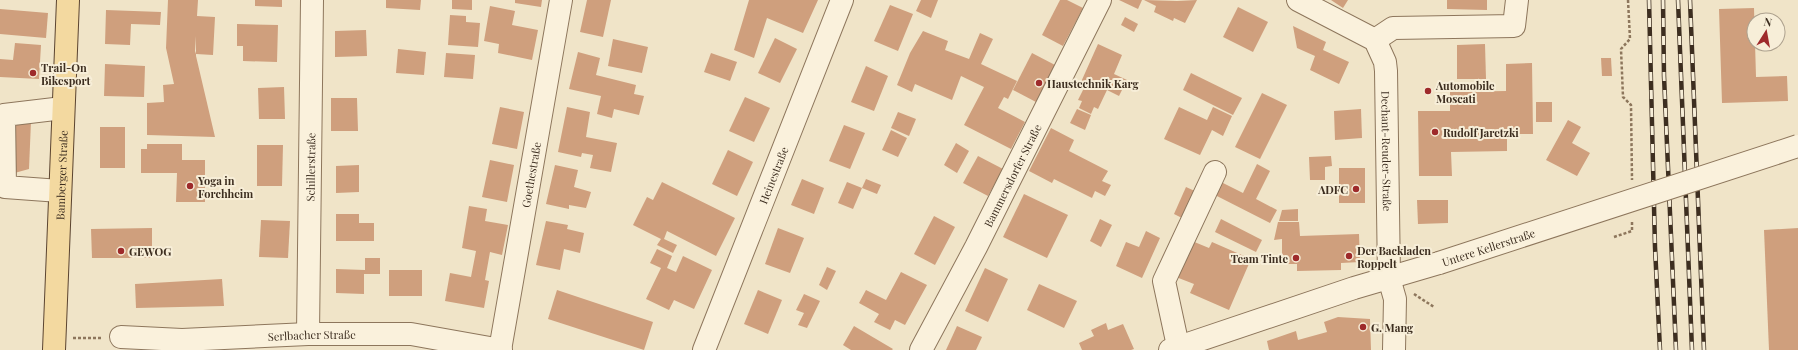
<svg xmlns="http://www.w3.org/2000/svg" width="1798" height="350" font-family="'Playfair Display',serif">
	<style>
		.building { fill: #cf9f7d }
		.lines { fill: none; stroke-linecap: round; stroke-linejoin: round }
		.minor-casing { stroke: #8d765c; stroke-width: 24 }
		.major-casing { stroke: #5b4430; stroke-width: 24 }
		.path { stroke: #8d765c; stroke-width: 2.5; stroke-dasharray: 3 2; stroke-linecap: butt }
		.minor { stroke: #faf1dc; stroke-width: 22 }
		.major { stroke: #f3d9a0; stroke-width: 22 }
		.rail-casing { stroke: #3d2e20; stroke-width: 4.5 }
		.rail { stroke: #f7eed8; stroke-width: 3; stroke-dasharray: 9; stroke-linecap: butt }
		.minor-bridge-casing { stroke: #8d765c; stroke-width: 24; stroke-linecap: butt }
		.minor-bridge { stroke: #faf1dc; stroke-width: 22 }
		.poi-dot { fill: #9e2a2b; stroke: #f7eed8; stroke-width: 1.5 }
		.labels { text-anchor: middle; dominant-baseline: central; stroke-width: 4; stroke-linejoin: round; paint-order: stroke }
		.poi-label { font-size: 11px; font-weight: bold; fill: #3d2e20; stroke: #f7eed8; text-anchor: start }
		.street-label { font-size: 11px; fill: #3d2e20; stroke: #f7eed8 }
	</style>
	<rect width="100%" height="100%" fill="#f0e4c8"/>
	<!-- building -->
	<g class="building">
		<polygon points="168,0 198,0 197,16 215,17 213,55 196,54 196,36 195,51 196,54 196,56 215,137 147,135 147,103 164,102 163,85 174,84 166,48"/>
		<polygon points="255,0 282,0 282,7 255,6"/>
		<polygon points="386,0 421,0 420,10 386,8"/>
		<polygon points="452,0 472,0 472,10 452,9"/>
		<polygon points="515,0 542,0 541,7 515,3"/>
		<polygon points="587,0 611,0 603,37 580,32"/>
		<polygon points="749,0 818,0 803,33 767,18 754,58 734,50"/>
		<polygon points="921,0 938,0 931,18 916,11"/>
		<polygon points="1060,0 1067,0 1083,8 1063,46 1042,35"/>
		<polygon points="1119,0 1142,0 1138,9"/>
		<polygon points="1144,0 1177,1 1197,0 1185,23 1174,18 1173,21 1154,12 1156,6"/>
		<polygon points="1331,0 1348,0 1343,8"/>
		<polygon points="1447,0 1487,0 1487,10 1447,9"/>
		<polygon points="890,5 913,14 898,51 874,41"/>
		<polygon points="490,6 515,11 512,25 538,30 532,60 498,53 499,44 484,41"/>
		<polygon points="1238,7 1268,22 1253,52 1223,37"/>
		<polygon points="1754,8 1756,77 1787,76 1788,101 1722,103 1719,9"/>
		<polygon points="0,9 48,13 46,38 0,34"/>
		<polygon points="106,10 161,12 160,25 131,24 130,45 105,44"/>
		<polygon points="450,15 466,16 466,22 480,23 478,47 448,45"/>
		<polygon points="1125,17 1138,24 1134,32 1121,25"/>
		<polygon points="237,24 278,25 277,62 243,61 243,46 237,46"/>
		<polygon points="1293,26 1326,42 1323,50 1349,62 1339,84 1310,70 1315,56 1297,48"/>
		<polygon points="366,30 367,56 335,57 335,31"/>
		<polygon points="923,31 948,41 945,50 969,59 980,33 993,39 981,64 1017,81 1008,99 1004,97 998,108 1025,122 1011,149 964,125 984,87 961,76 952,100 915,84 912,92 897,85 910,53"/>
		<polygon points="775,38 797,49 780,83 758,73"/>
		<polygon points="613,39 648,47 642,73 608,66"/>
		<polygon points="15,43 41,45 39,79 0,77 0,59 13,60"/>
		<polygon points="1098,44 1122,55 1114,74 1127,80 1119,96 1107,90 1098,109 1094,107 1091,114 1079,108 1082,101 1078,100 1086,84 1081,82"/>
		<polygon points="1485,44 1486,79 1457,79 1457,45"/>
		<polygon points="398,49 426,52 424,75 396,73"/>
		<polygon points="578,52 600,58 596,75 636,85 634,94 644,96 639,115 614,109 612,118 597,114 601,96 569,89"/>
		<polygon points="446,53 475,55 473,79 444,77"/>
		<polygon points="711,53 737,62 730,81 704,72"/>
		<polygon points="1032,53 1055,65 1036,102 1013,90"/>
		<polygon points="1601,58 1611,58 1612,76 1602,76"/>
		<polygon points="1532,63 1533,134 1507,134 1507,151 1451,152 1452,176 1419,176 1418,111 1450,111 1450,92 1506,91 1506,64"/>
		<polygon points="105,64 145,66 144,97 104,96"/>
		<polygon points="866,66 888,76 874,111 851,102"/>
		<polygon points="1191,73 1242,98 1233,115 1183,90"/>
		<polygon points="284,87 285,119 259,119 258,88"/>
		<polygon points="1262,93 1287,105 1260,159 1235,147"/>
		<polygon points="745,97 770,108 754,142 729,131"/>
		<polygon points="331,98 357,98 358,131 331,131"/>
		<rect x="1536" y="102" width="16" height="20"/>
		<polygon points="500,107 524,112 517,149 492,144"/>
		<polygon points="567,107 590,112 586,137 617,143 611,172 590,168 593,155 582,153 581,157 558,152"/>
		<polygon points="1179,107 1207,120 1213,107 1232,116 1223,136 1212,130 1200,155 1164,139"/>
		<polygon points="1077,109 1091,115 1085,130 1070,123"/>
		<polygon points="1361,109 1362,138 1335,140 1334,111"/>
		<polygon points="898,112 916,119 909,136 891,128"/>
		<polygon points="1568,120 1581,127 1572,143 1590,153 1577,176 1546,160"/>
		<polygon points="31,121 29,169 0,177 0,130"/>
		<polygon points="844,125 865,133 850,169 829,161"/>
		<rect x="100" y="127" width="25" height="41"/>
		<polygon points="1051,128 1074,140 1069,151 1108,171 1102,181 1111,185 1105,196 1095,191 1092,198 1054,179 1052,183 1029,171"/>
		<polygon points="891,130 907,138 898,157 882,150"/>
		<polygon points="956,143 969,151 957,173 944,165"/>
		<polygon points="147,144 182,144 182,160 205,160 205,202 176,202 177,173 141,173 141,149 147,149"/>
		<polygon points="257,145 283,145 282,186 257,186"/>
		<polygon points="728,150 753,162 737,196 712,184"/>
		<polygon points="978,156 1003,169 988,196 963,183"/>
		<polygon points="1331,156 1332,166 1325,167 1325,180 1310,180 1309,157"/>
		<polygon points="490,160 514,165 507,202 482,197"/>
		<polygon points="1257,164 1270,171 1256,199 1277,210 1270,223 1213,194 1219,181 1243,193"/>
		<polygon points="359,165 359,192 336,193 336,166"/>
		<polygon points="555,165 578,170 574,187 591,192 586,208 569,205 569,209 546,204"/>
		<rect x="1339" y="168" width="26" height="35"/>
		<polygon points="802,179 824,188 814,214 791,205"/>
		<polygon points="866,179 881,185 877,194 862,188"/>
		<polygon points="662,182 735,218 716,256 667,231 664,239 677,245 673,253 657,245 661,239 633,225 647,197 653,200"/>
		<polygon points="847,182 862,188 853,209 838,203"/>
		<polygon points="1186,187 1197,192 1184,219 1174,214"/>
		<polygon points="1024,194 1068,215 1047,258 1003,237"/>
		<polygon points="1417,200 1448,200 1448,223 1418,224"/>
		<polygon points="469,206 487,209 485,221 508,225 502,255 490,252 485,280 489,281 484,308 445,301 450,273 471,277 476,251 462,248"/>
		<polygon points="1298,209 1298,221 1279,221 1282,210"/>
		<polygon points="336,214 359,214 359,223 374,223 374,241 336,241"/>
		<polygon points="934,216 955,227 935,265 914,254"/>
		<polygon points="1100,219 1112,225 1101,247 1090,241"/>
		<polygon points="1221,219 1262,240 1256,252 1215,232"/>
		<polygon points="261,220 290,221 288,258 259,257"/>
		<polygon points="546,221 568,225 567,229 584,233 580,253 564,249 560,270 536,265"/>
		<polygon points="1278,222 1299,222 1300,236 1359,234 1360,262 1341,263 1341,270 1297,271 1297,264 1282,264 1282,239 1274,240"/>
		<polygon points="152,228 152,258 92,258 91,229"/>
		<polygon points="778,228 804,238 790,273 765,264"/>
		<polygon points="1798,228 1798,350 1769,350 1764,230"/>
		<polygon points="1146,231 1160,238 1142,278 1116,266 1126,242 1139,247"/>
		<polygon points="1192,241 1209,248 1212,242 1251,259 1229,310 1190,293 1194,284 1176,277"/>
		<polygon points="657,249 672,256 667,268 676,272 683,256 712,270 694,309 674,300 669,310 646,299 661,268 650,263"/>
		<polygon points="365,258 380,258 380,274 364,274 364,294 336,293 336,269 365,270"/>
		<polygon points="827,267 836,271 827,290 819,285"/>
		<polygon points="985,268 1008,279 988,322 965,311"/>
		<rect x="389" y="270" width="33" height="26"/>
		<polygon points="901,272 927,285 905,325 895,320 890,330 874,322 879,314 859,303 866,290 886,300"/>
		<polygon points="222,279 224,306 136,308 135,284"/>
		<polygon points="1039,284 1077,301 1064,328 1027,310"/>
		<polygon points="557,290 653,322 644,350 548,319"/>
		<polygon points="758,290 782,300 768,334 744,324"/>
		<polygon points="804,294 820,301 807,328 798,325 804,313 796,310"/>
		<polygon points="1338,317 1370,319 1371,350 1269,350 1267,341 1296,331 1298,340 1327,332 1324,322"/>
		<polygon points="1106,323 1108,330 1123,324 1134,349 1131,350 1082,350 1079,343 1094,336 1091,330"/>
		<polygon points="854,326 893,349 892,350 851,350 843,345"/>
		<polygon points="957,326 982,337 976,350 946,350"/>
	</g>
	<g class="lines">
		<!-- minor casing -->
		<g class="minor-casing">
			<g id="minor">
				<path id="s1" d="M1298,0L1375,40L1385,62L1386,71L1389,278L1395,299L1394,350"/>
				<polyline points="1375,40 1393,28 1514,26 1517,0"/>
				<polyline points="60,191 5,187 4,115 63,108"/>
				<path id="s2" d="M308,334L312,0"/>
				<path id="s3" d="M121,337L182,340L308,334H411L501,350"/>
				<polyline points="1178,346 1164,281 1215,172"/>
				<path id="s4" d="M500,350L561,0"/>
				<path id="s5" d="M704,350L842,0"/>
				<path id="s6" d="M921,350L976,247L1100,0"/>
				<polyline points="1170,350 1354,288 1439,263"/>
			</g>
		</g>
		<!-- major casing -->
		<g class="major-casing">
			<g id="major">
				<path id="s7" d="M54,350L68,0"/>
			</g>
		</g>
		<!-- path -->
		<g class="path">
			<polyline points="1628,0 1630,39 1621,49 1623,97 1631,105 1632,180"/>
			<polyline points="1614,237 1632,231 1632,221"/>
			<polyline points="1414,294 1434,307"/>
			<polyline points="73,338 102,338"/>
		</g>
		<!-- minor -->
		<use href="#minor" class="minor"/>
		<!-- major -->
		<use href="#major" class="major"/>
		<!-- rail casing -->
		<g class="rail-casing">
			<g id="rail">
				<polyline points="1649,0 1655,247 1660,350"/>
				<polyline points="1663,0 1664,76 1676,350"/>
				<polyline points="1678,0 1692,350"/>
				<polyline points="1690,0 1704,350"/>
			</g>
		</g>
		<!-- rail -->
		<use href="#rail" class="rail"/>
		<!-- minor-bridge casing -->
		<g class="minor-bridge-casing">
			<g id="minor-bridge">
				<path id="s8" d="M1439,263L1798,146"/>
			</g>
		</g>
		<!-- minor-bridge -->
		<use href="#minor-bridge" class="minor-bridge"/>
	</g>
	<!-- markers -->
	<g class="poi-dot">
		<circle cx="33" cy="73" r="4"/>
		<circle cx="1039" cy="83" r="4"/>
		<circle cx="1428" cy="91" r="4"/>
		<circle cx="1435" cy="132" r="4"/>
		<circle cx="190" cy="186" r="4"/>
		<circle cx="1356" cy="189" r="4"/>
		<circle cx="121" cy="251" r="4"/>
		<circle cx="1349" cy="256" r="4"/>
		<circle cx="1296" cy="258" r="4"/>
		<circle cx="1363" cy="327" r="4"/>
	</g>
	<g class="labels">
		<!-- poi labels -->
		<g class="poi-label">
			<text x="41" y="67">Trail-On<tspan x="41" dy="13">Bikesport</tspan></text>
			<text x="1047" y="83">Haustechnik Karg</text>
			<text x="1436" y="85">Automobile<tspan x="1436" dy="13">Moscati</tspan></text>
			<text x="1443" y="132">Rudolf Jaretzki</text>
			<text x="198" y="180">Yoga in<tspan x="198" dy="13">Forchheim</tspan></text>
			<text x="1348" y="189" text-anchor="end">ADFC</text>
			<text x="1357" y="250">Der Backladen<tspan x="1357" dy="13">Roppelt</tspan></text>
			<text x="129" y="251">GEWOG</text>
			<text x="1288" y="258" text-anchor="end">Team Tinte</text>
			<text x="1371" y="327">G. Mang</text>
		</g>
		<!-- street labels -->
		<g class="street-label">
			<text stroke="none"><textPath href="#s1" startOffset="200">Dechant-Reuder-Straße</textPath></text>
			<text stroke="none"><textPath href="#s2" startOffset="167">Schillerstraße</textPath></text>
			<text stroke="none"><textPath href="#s7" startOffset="175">Bamberger Straße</textPath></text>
			<text stroke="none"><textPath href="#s4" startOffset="178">Goethestraße</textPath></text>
			<text stroke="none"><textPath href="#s5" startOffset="188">Heinestraße</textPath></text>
			<text stroke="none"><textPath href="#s6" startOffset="197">Bammersdorfer Straße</textPath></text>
			<text stroke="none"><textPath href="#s8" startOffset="52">Untere Kellerstraße</textPath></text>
			<text stroke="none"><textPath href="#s3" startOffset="191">Serlbacher Straße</textPath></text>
		</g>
	</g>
	<!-- north arrow -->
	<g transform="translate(1766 32) rotate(11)"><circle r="19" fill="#f7eed8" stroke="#ada18e"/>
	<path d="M0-3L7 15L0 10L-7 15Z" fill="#9e2a2b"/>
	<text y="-6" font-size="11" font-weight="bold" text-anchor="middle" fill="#3d2e20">N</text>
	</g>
</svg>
